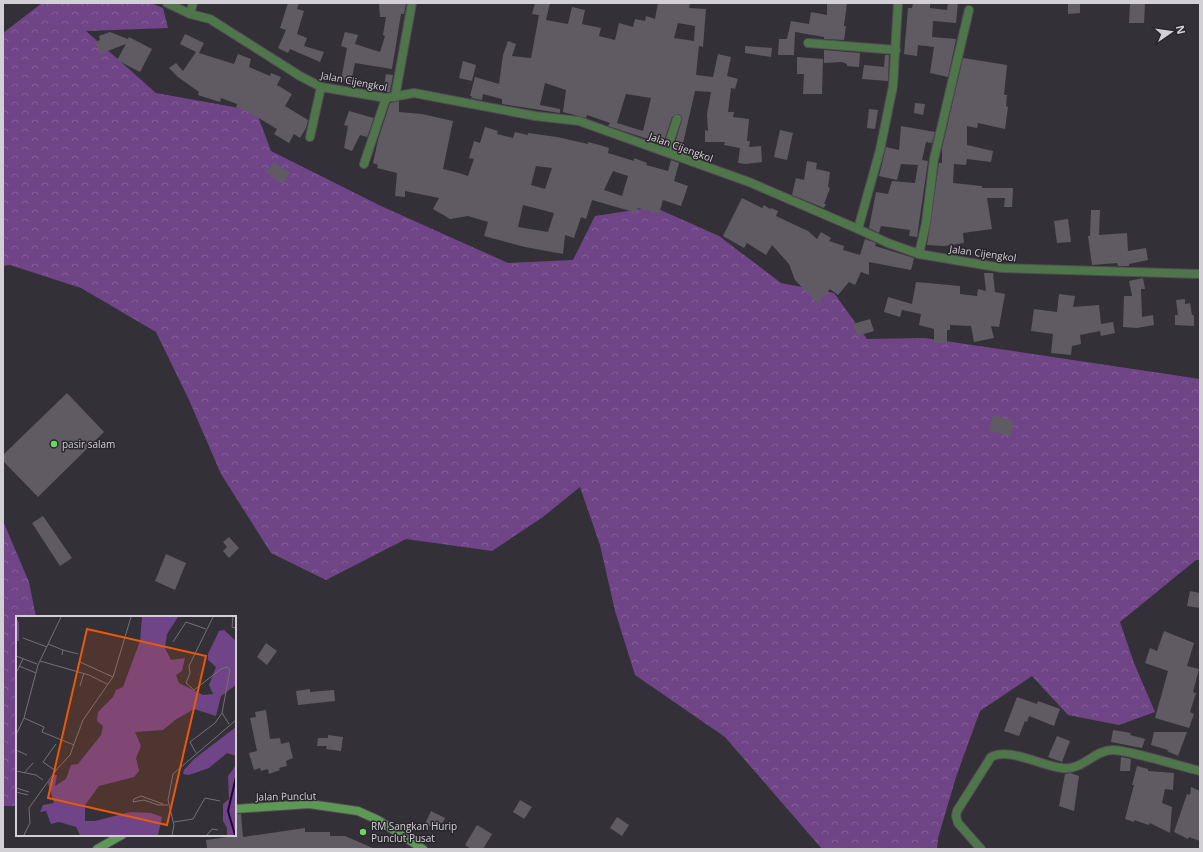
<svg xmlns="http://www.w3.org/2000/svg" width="1203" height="852" font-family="'Open Sans',sans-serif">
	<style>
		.forest { fill: url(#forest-crowns) }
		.building { fill: #605b63; fill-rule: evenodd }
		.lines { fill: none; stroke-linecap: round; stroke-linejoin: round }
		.minor-casing { stroke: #504d53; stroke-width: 10 }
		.secondary-casing { stroke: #504d53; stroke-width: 10 }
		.minor { stroke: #4f754a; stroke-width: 8 }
		.secondary { stroke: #5d9955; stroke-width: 8 }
		.poi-dot { fill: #6dd361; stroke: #2a262d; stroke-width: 1.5 }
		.labels { text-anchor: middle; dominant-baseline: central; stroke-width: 3; stroke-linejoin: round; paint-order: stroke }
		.street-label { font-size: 10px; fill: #d2d0d4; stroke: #2a262d }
		.poi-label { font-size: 10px; fill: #d2d0d4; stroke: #2a262d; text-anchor: start }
		.inset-river { fill: none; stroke: #230332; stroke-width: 2 }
		.inset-road { fill: none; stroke: #737076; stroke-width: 1 }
		.view { fill: #e8590c; fill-opacity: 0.15; stroke: #e8590c; stroke-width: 2 }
		.inset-edge { fill: none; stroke: #d2d0d4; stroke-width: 2 }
	</style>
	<defs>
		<pattern id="forest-crowns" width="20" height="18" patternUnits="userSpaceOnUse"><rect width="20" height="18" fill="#6f4587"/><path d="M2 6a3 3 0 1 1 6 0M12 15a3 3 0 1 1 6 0" fill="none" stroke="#835f97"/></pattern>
	</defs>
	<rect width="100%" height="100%" fill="#343037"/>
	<!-- forest -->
	<g class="forest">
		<polygon points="42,3 151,3 163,8 168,28 86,31 156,93 256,111 271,151 381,206 508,263 573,260 595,216 654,207 719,236 781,283 834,293 867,339 925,338 1200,379 1200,560 1196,560 1120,622 1134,663 1155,712 1119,725 1068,715 1032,676 980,711 956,777 938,838 937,849 822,849 725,737 635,675 615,611 600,545 580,487 543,517 492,551 406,539 326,580 271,553 221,474 189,400 156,332 81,288 10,265 3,266 3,33"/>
		<polygon points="3,521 29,582 36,617 17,617 17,806 3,806"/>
	</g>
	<!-- building -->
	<g class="building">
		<polygon points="288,3 299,3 297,9 304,11 297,34 307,38 304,46 324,52 320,62 290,49 288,53 278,48 286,30 280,28"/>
		<polygon points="406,3 404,14 401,14 392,69 355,63 351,82 341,80 347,48 341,46 345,32 358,35 355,44 380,52 385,36 383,35 386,17 380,17 379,4"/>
		<path d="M535,3H550L546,20L568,24L572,7L585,10L582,24L601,28L599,36L615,40L619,23L633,27L635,19L645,21L646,16L655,19L658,3H690L689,8L706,9L703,47L699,46L696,75L713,77L718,54L731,57L727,76L738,79L735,89L731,88L728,112H734L733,117L749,119L747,141H750L749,147L761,146L762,162L746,164L738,163L740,148L724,145L725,142H705V130L708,131L707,114L711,92L695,91L681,152L673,149L682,120L681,116L678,114L672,117L663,144L608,126L610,123L587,115L586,118L563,112L566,90L545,83L540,105L560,109V113L502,104V99L483,94L482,100L471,98L472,96H470L475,77L499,84L503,55L508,41L516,44L512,56L531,58L539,15L532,14ZM678,23L695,26L694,41L674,38ZM626,94L651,98L643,131L617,123Z"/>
		<polygon points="827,3 847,3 844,26 846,26 844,40 824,39 824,37 795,32 794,55 778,55 779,39 787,39 791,21 809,24 811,12 827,15"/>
		<polygon points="913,3 930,3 930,8 947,10 948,3 958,3 956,23 933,21 932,37 956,39 948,77 930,73 934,47 918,45 917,56 904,54 908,8 912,8"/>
		<polygon points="1068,3 1080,3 1080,13 1068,14"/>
		<polygon points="1130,3 1145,3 1144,23 1129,23"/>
		<polygon points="110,32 128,39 129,37 152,49 140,72 117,60 126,44 100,54 95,42 100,40 99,36"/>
		<polygon points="185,34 204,43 199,53 234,64 238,54 251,59 249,67 270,76 271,73 281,77 277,85 292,94 285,106 308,120 306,128 300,138 294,134 289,143 274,134 277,129 252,114 236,107 237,104 221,98 220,102 198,95 199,92 178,77 169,68 176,63 183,71 196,52 180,44"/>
		<polygon points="745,46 772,48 771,57 745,53"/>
		<polygon points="824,50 860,53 859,67 847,66 847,64 842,62 824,63"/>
		<polygon points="885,55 889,55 888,81 862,79 864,65 884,67"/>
		<polygon points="797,57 823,59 822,94 803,94 804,74 797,74"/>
		<polygon points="963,58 1007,65 1004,95 1007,95 1006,106 1008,107 1005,129 978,123 977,128 967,126 967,145 993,151 991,162 967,159 966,165 954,164 953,183 982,186 982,188 1013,188 1012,207 1004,207 1005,198 987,198 992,229 963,233 964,243 944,246 927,245 939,163 942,163 942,148"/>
		<polygon points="463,61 476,65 472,81 459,78"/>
		<polygon points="386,74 393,75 390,92 383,92"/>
		<path d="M399,101V112L422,114L453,121L443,169L459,173L468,176L474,159L469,158L474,141L480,143L485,127L498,131L497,134L513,138L515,132L528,135V133L557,137L588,144V142L596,144L609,148L608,153L634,161V158L647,163L646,165L668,171L671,160L679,163L674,181L688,186L681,206L663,200L659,214L638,208L637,213L592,200L586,219L581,217L574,238L565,235L563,254L525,247L484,236L488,222L468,216L450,219L433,209L439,198L405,191V197L395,196L397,173L377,168L378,165L373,163L378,140L390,103ZM536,166L552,168L545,189L531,185ZM613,171L628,176L622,196L604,190ZM523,205L554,213L548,232L518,227Z"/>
		<polygon points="915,103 925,104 923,115 914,113"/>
		<polygon points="869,109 878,110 875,129 867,128"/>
		<polygon points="349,111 374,118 367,137 360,135 352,151 344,148 348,126 344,125"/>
		<polygon points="901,126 935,132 932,143 926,142 922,160 928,161 917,237 909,236 910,230 881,226 879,233 869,228 876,192 888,194 892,181 915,183 918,165 901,164 897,180 879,176 886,147 899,150"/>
		<polygon points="780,130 793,133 787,160 774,157"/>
		<polygon points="807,161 817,163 816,169 830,172 828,187 830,188 824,204 826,204 824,208 792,195 796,178 804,180"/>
		<polygon points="274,162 290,173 282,184 266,172"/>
		<polygon points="742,198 762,208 764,205 770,209 771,208 778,211 776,216 808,231 817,239 821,232 831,238 829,241 844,246 843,250 860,255 865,239 876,243 875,246 914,258 911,270 869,262 869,275 861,272 855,285 849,282 838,295 830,289 818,304 795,280 789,264 772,245 766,255 747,243 744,248 723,236"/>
		<polygon points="1091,210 1100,210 1099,235 1127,233 1128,251 1146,248 1148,260 1129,264 1129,266 1118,266 1117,263 1092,265 1088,236 1090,236"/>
		<polygon points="1068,219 1071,242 1057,243 1054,221"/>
		<polygon points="984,273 993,273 995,292 1005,294 999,327 991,326 994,338 974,342 971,326 950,325 950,330 947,330 947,343 934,343 934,329 919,325 921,314 902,310 900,317 884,312 888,297 912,304 916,282 960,286 960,294 977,296 978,289 986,291"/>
		<polygon points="1143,278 1145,289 1141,289 1142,317 1153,315 1154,325 1137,328 1123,327 1124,296 1132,296 1129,281"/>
		<polygon points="1059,294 1075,296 1073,307 1099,305 1101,324 1113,322 1115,333 1101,336 1100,331 1080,335 1081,344 1072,346 1071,355 1051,353 1053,334 1031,331 1034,309 1057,312"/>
		<polygon points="1185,299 1185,304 1190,303 1192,315 1194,315 1194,326 1175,325 1175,315 1178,315 1176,300"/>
		<polygon points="870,319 874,331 857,336 853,324"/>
		<polygon points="67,393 104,432 38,497 3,461 3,455"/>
		<polygon points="993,415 1013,420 1012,423 1014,423 1011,436 989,431"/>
		<polygon points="43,516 72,558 60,566 32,523"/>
		<polygon points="229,537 239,548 229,558 223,551 227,547 223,542"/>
		<polygon points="166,554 186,563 175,590 155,581"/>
		<polygon points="1190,591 1200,593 1200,608 1187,606"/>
		<polygon points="1164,631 1194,643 1187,666 1199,669 1193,692 1196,693 1190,712 1194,714 1189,728 1155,718 1168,671 1145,663 1150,648 1157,651"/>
		<polygon points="266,643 277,651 267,665 257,657"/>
		<polygon points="310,689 310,692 334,690 335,701 298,705 296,691"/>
		<polygon points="1017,697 1037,704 1038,701 1060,709 1054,726 1029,716 1027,722 1025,721 1019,736 1004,731"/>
		<polygon points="266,710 270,739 280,738 281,744 289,742 293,758 286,761 287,766 279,768 280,770 269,774 268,769 261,771 260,768 254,770 249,753 257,751 250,718 256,717 255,712"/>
		<polygon points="1113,730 1131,733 1130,735 1145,739 1142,748 1111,742"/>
		<polygon points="1154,732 1187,732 1178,756 1167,751 1168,750 1151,745"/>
		<polygon points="328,735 343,737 341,751 326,749 327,746 317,746 318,738 328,738"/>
		<polygon points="1057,736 1070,741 1062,762 1048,757"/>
		<polygon points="1121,757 1131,759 1130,771 1120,771"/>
		<polygon points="1137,766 1148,769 1148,771 1174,773 1173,790 1165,789 1162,803 1172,807 1170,833 1150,823 1149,825 1134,820 1134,822 1125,819 1134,785 1132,785"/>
		<polygon points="1070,773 1079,776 1074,811 1059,806 1065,774"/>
		<polygon points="1191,787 1200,791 1200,841 1189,837 1188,839 1174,832 1187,794 1190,795"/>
		<polygon points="520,800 532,807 524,819 513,812"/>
		<polygon points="431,811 445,818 439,831 425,824"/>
		<polygon points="235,814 241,814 243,837 305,828 305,832 330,832 330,836 345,836 375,849 207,849 206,840 235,836"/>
		<polygon points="617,817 629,825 622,836 610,828"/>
		<polygon points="477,825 492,834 483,849 471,849 465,845"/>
	</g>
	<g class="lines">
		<!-- minor casing -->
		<g class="minor-casing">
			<g id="minor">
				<polyline points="167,3 190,14 210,19 300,76 321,87 386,98 414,93 535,116 579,121 749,182 858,229 888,243 919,254 1002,268 1200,274"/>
				<polyline points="190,14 193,3"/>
				<polyline points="808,43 896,50"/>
				<polyline points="395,97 412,3"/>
				<polyline points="310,137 321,87"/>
				<polyline points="666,152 677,119"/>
				<polyline points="364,164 386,98"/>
				<polyline points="858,229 880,150 893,86 898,3"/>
				<polyline points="919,254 926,223 934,159 969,10"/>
				<path d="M981,849L958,823L956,816L957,811L991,757C1009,747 1042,766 1062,768C1082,771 1094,750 1113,750C1119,750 1126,752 1131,753C1154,758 1177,765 1200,771"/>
			</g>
		</g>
		<!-- secondary casing -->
		<g class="secondary-casing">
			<g id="secondary">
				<polyline points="235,809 309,804 358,811 378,820 423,849"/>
				<polyline points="97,849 122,835"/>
			</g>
		</g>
		<!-- minor -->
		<use href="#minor" class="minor"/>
		<!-- secondary -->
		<use href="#secondary" class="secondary"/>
	</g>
	<!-- markers -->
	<g class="poi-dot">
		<circle cx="54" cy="444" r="4"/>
		<circle cx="363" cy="832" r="4"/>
	</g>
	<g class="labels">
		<!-- street labels -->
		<g class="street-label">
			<text transform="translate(354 81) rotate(11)">Jalan Cijengkol</text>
			<text transform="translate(681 147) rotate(20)">Jalan Cijengkol</text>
			<text transform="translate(983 253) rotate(8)">Jalan Cijengkol</text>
			<text transform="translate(286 796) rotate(-1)">Jalan Punclut</text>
		</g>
		<!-- poi labels -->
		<g class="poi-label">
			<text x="62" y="444">pasir salam</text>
			<text x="371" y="826">RM Sangkan Hurip<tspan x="371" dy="12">Punclut Pusat</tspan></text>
		</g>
	</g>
	<!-- overview -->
	<g transform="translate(16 616)">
		<rect width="220" height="220" fill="#343037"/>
		<path d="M0,1L3,7V25H0ZM126,1H162L151,18L149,32L155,44L169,42L166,55L160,59L163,67L187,79L197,78L193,69L200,51L192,44V38L203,15L208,14L220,25V69L205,80L200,100L178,93L159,104L147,114L119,116L125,130L120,142L123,155L118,161L83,170L69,189V205H79L114,196L135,197L146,201L142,219H64L60,211L43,206L35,208L30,195L24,196L27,189L38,187L32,167L38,159H41L39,170L50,163L55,149L62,148L85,119L87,110L81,105L82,96L97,81L100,74L107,71L124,25ZM220,111V140L211,137L193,152L173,159L167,158L168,154L178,143ZM220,149V219H211V212L207,205V188L213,183L212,160Z" fill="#6f4587"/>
		<path class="inset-river" d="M219,219L212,195L220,161"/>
		<path class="inset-road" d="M45,1L22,49L8,102L28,111L26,116L58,129M217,1L216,11L219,12M7,22L31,31M157,26L170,6L190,13M32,28L47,34L46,39M47,34L62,38M0,40L21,48M24,45L73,59L91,68M64,46L97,61M3,50L20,57M0,57L7,43M64,70L68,57M206,97L213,108M0,119L8,102M0,134L11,139M180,137L174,126L199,107L206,97L214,54L211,51L205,53L178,74L170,67L174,57L173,50L197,1M0,155L20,159L27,164M40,155L27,146L40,128M8,157L17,147M0,172L13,176M0,176L12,179M117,186L128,184L142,189H152M117,186L118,183L125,180L147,188M158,206L177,203L189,182L204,185M8,219L14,207L13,192L41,153L54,139L67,104L97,61L115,1M156,219L158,209L152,184L157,158L220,104M191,219L196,213L202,214"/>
		<path class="view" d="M71,13L190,40L151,209L32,182Z"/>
		<rect width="220" height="220" class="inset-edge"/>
	</g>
	<!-- border -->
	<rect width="1203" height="852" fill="none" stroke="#d2d0d4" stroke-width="8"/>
	<!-- north arrow -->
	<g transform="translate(1171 32) rotate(77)" stroke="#2a262d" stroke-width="3" paint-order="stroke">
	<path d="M0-3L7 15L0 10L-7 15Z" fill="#d2d0d4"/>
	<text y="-6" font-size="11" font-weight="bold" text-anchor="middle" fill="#d2d0d4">N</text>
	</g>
</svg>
